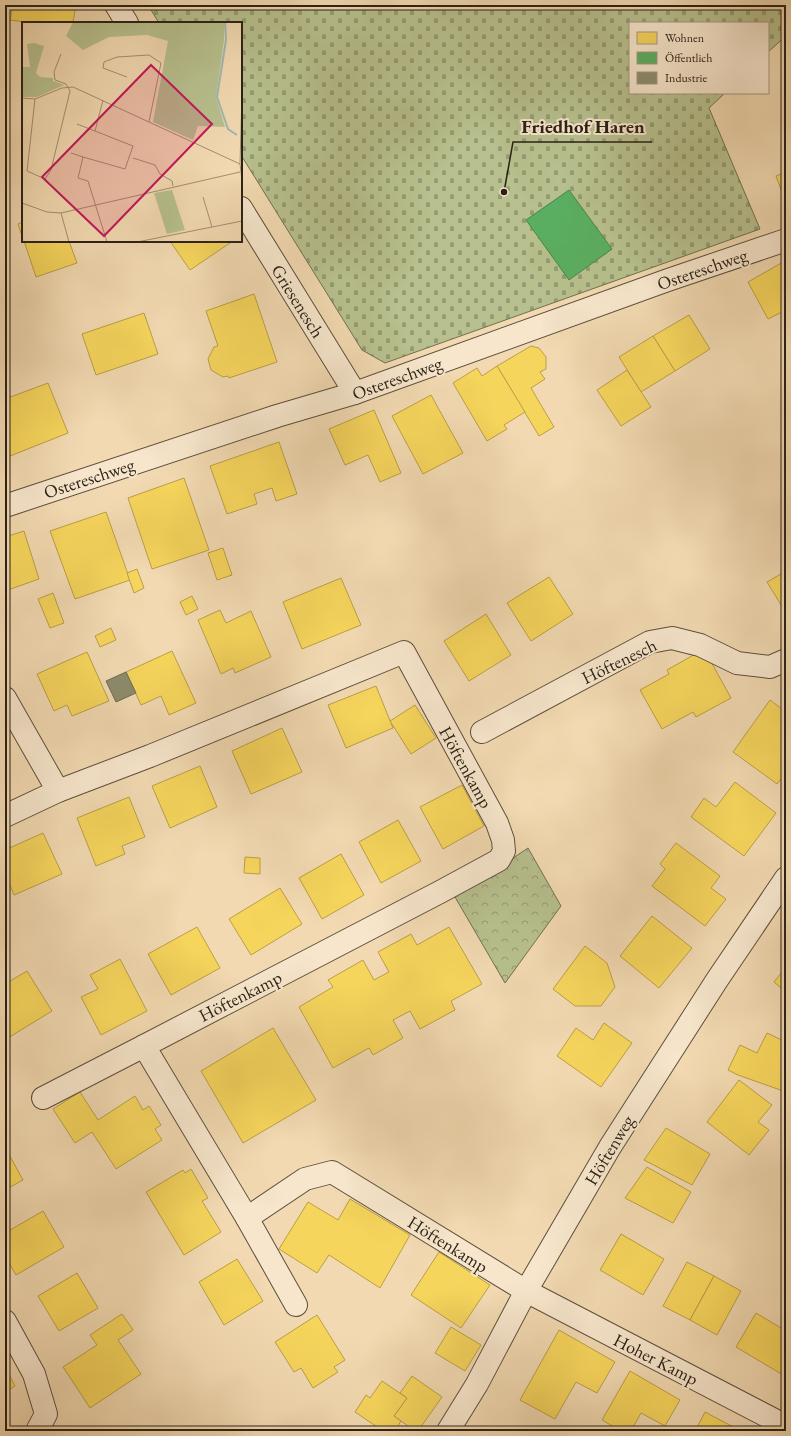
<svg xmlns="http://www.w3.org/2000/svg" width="791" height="1436" font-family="'EB Garamond',serif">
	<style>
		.cemetery { fill: url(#cemetery-stones); stroke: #707052 }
		.park { fill: url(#park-crowns); stroke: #707052 }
		.homes { fill: #f6d55c; stroke: #b99f47 }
		.public { fill: #5aae61; stroke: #4c844a }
		.industry { fill: #8c8c6e; stroke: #6f6c54 }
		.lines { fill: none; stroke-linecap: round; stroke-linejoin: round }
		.minor-casing { stroke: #5c4f3d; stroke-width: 24 }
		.minor { stroke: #f7e6cc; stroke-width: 22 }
		.labels { text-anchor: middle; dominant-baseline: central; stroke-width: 4; stroke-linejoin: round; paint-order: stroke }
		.street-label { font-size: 18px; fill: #2a2116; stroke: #f7e6cc }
		.inset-river { fill: none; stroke: #9cb9b3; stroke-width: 2 }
		.inset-road { fill: none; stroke: #a28f73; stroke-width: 1 }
		.view { fill: #c2185b; fill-opacity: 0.15; stroke: #c2185b; stroke-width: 2 }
		.inset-edge { fill: none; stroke: #2a2116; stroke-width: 2 }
		.leader { fill: none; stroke: #2a2116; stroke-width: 1.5 }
		.callout-dot { fill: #2a2116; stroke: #f7e6cc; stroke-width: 1.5 }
		.callout-label { font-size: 19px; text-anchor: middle; font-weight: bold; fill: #2a2116; stroke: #f7e6cc; stroke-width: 4; stroke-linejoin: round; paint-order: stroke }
	</style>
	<defs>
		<pattern id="cemetery-stones" width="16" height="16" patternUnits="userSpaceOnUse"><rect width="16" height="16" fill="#b7c08e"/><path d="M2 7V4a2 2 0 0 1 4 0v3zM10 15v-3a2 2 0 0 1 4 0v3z" fill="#959c73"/></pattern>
		<pattern id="park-crowns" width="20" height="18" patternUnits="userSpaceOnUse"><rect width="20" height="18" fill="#b7c08e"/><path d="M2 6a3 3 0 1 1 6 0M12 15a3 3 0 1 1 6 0" fill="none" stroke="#959c73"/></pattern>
	</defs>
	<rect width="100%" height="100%" fill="#f2d9b1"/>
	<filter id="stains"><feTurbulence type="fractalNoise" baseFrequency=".005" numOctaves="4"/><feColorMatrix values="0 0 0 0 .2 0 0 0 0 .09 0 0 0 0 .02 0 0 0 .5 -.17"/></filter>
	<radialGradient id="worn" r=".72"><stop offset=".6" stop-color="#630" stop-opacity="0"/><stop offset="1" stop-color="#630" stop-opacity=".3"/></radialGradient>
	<!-- cemetery -->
	<polygon class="cemetery" points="148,5 786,5 786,36 768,52 768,23 630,23 630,93 725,93 709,108 760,229 385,363 362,350 241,155 241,23 159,23"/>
	<!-- park -->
	<polygon class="park" points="528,848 561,906 505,983 455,897"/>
	<!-- homes -->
	<g class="homes">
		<polygon points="13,5 76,5 73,23 32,23 10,20"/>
		<polygon points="786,172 786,203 776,176"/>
		<polygon points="23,222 23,239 18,224"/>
		<polygon points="24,241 69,241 77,263 36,277"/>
		<polygon points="170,241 229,241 230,243 190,270"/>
		<polygon points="783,262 786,269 786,310 768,319 748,282"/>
		<polygon points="254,294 277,362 229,378 228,376 223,377 211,370 208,359 214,347 218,346 206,311"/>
		<polygon points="144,313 158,354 96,375 82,334"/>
		<polygon points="689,315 710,349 675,371 653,336"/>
		<polygon points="653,336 675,371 641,392 619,357"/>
		<polygon points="531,346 539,348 546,357 546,369 540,372 545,379 531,388 554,427 539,436 497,366"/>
		<polygon points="497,366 525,412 504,425 507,429 487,441 453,383 477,368 482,376"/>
		<polygon points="627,370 651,407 621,426 597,390"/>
		<polygon points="48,383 68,433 10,456 5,444 5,399"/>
		<polygon points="431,395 463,453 423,474 392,416"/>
		<polygon points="374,410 401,473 380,482 368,455 345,465 329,429"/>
		<polygon points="279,442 297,494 276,501 272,488 254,494 257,504 227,514 210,466"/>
		<polygon points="184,478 209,550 152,569 128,498"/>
		<polygon points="106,512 130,580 75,599 50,531"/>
		<polygon points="24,531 39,579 5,591 5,537"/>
		<polygon points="223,548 232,575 217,580 208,553"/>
		<polygon points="137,569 144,588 134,593 127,573"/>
		<polygon points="786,571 786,613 767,582"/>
		<polygon points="549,577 573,614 531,641 507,603"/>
		<polygon points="341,578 361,625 302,649 283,602"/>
		<polygon points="53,593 64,623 50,628 38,599"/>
		<polygon points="192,596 198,609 186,615 180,602"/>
		<polygon points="220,610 226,623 251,611 271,657 235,673 233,668 221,674 198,620"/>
		<polygon points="486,614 511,655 469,681 444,641"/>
		<polygon points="111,628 116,640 100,647 95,636"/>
		<polygon points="704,649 731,698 696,717 693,712 662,729 640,690 669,674 667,670"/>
		<polygon points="172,651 196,703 169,715 161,696 141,705 126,672"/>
		<polygon points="87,652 109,701 72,716 67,705 54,711 37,674"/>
		<polygon points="376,686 393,728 346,748 328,705"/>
		<polygon points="770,700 786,712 786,772 777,784 733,752"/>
		<polygon points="415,705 436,738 411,754 390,721"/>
		<polygon points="282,728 302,772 251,794 232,751"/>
		<polygon points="5,761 10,773 5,776"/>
		<polygon points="200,766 217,807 170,828 152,786"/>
		<polygon points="735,782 776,813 744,856 691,817 704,798 716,807"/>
		<polygon points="462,785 484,826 443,849 420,807"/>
		<polygon points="129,797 145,837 122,846 125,854 96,866 77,818"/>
		<polygon points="398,820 421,861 381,883 359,842"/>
		<polygon points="43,833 62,874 14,895 5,874 5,850"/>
		<polygon points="676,843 720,876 711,888 726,899 705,926 652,886 665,869 660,864"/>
		<polygon points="341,854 364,895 322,919 299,878"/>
		<polygon points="245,857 260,858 260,874 244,873"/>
		<polygon points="280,888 302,924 251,955 229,919"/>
		<polygon points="652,916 692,948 659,988 620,956"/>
		<polygon points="197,927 220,968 171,995 148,954"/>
		<polygon points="449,927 482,984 451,1001 455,1010 420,1029 410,1011 393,1020 403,1038 373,1055 369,1048 333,1068 299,1007 333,987 328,980 363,960 374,980 389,972 378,952 411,934 417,945"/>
		<polygon points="585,946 607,963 615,987 601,1006 575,1006 553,989"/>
		<polygon points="120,959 147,1011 101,1035 81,997 98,989 90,975"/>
		<polygon points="786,967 786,992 774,982"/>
		<polygon points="27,971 52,1011 8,1038 5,1033 5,984"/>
		<polygon points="604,1023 632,1043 601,1087 557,1056 576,1028 593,1040"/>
		<polygon points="273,1028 316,1100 243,1143 201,1071"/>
		<polygon points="767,1033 786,1042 786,1092 738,1075 728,1070 740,1045 757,1053"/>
		<polygon points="739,1080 772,1105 758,1122 769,1130 749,1155 707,1122"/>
		<polygon points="80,1092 98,1120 135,1096 143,1110 149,1106 161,1125 155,1129 162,1140 116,1169 92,1132 75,1143 53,1109"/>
		<polygon points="666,1128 710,1154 692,1185 644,1160"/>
		<polygon points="5,1147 23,1180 5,1190"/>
		<polygon points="647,1167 691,1192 673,1223 625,1198"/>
		<polygon points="191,1169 208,1198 202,1201 221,1232 184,1255 146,1192 183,1170 185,1173"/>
		<polygon points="350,1199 410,1235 380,1288 329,1255 317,1273 279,1249 308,1202 338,1220"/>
		<polygon points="43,1211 64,1247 16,1275 5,1256 5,1233"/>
		<polygon points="621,1234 664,1259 643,1295 600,1270"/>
		<polygon points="439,1252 490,1285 461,1328 411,1295"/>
		<polygon points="237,1259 263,1301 224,1325 199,1282"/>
		<polygon points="687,1262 714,1276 690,1320 663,1306"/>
		<polygon points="77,1273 98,1308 59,1331 38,1296"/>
		<polygon points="714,1276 741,1291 717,1335 690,1320"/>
		<polygon points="756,1313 786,1331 786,1370 783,1375 736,1347"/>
		<polygon points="122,1314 133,1330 118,1340 141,1374 90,1408 63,1367 97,1345 90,1335"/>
		<polygon points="317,1315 345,1360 334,1367 338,1372 313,1388 301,1368 294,1372 275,1342"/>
		<polygon points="451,1327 481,1345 465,1371 435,1353"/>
		<polygon points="559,1330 615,1362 597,1393 576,1382 555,1419 520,1400"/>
		<polygon points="5,1367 15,1386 5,1392"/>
		<polygon points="630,1371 680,1400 665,1426 641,1413 631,1431 621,1431 602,1420"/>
		<polygon points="412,1376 442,1397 418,1431 415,1431 394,1416 407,1398 400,1393"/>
		<polygon points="382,1381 407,1398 394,1416 401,1421 395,1431 383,1431 355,1412 366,1395 370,1398"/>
		<polygon points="705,1412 741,1431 695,1431"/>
	</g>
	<!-- public -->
	<polygon class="public" points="569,190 612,249 569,280 526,220"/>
	<!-- industry -->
	<polygon class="industry" points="126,672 136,693 116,702 106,681"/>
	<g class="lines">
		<!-- minor casing -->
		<g class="minor-casing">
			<g id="minor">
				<polyline points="116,5 127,23"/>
				<polyline points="241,208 355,393"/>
				<polyline points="5,506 277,416 355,393 668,280 786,240"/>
				<polyline points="5,698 58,791 150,756 404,652 497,823 503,840 504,851 499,860 440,892 144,1046 247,1218 305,1179 332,1172 526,1291 786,1426"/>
				<polyline points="482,732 650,642 672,638 700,645 737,663 770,667 786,660"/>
				<polyline points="5,816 58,791"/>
				<polyline points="43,1098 144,1046"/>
				<polyline points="247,1218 296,1305"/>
				<polyline points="5,1321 34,1374 46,1414 37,1431"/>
				<polyline points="448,1431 477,1384 526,1291 610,1147 717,980 786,878"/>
			</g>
		</g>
		<!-- minor -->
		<use href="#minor" class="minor"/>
	</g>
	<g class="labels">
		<!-- street labels -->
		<g class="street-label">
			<text transform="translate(702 269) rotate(-19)">Ostereschweg</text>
			<text transform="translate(298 301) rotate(58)">Griesenesch</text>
			<text transform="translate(397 378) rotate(-20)">Ostereschweg</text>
			<text transform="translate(89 478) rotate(-18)">Ostereschweg</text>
			<text transform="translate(619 661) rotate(-26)">Höftenesch</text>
			<text transform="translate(466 767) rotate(61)">Höftenkamp</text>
			<text transform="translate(240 996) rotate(-27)">Höftenkamp</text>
			<text transform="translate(609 1150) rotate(-59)">Höftenweg</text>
			<text transform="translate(448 1244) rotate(32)">Höftenkamp</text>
			<text transform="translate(656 1359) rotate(27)">Hoher Kamp</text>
		</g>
	</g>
	<!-- overview -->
	<g transform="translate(22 22)">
		<rect width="220" height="220" fill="#f2d9b1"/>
		<path d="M51,0H128L125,13L87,15L61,28L44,14ZM12,21L22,24L14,51L18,55L31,56V59L42,63L15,75H0V45H8L5,22ZM150,168L163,208L145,212L132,171Z" fill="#b7c08e"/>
		<path d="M128,0H202V18L194,75L203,105L176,104L171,118L131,100L146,19L125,13Z" fill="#b7c08e"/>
		<path class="inset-river" d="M203,0L204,18L195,75L206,107L215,113"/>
		<path class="inset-road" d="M105,55L81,46L82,40L95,35L127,33L139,41L127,100M220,72L218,142L220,158M0,76L13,77L40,66L51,65L218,142M13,77L5,149L23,157L29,148L48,69L44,62L33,58L32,50L39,32M81,78L73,109L111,124L103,147L61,135L56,156L66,159L85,220M55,102L73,109M49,131L61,135M111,136L133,143L138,152L150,159L151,164M181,175L190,205M0,181L25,190L39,191L47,220M39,191L218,150M115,220L220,199"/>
		<path class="view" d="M129,43L190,102L82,214L20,155Z"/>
		<rect width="220" height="220" class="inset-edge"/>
	</g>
	<!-- callouts -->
	<path class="leader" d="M504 192L513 142H652"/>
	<circle class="callout-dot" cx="504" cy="192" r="4"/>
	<g class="callout-label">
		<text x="583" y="133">Friedhof Haren</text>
	</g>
	<!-- margin -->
	<rect width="791" height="1436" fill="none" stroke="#f2d9b1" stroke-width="20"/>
	<rect x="6" y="6" width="779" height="1424" fill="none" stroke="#2a2116" stroke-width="2"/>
	<rect x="10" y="10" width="771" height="1416" fill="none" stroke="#2a2116"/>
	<!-- legend -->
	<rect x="629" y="22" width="140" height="72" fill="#f7e6cc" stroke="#a59783"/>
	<rect x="637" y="32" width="20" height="12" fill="#f6d55c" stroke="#a59783"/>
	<text x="665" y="42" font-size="12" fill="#2a2116">Wohnen</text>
	<rect x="637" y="52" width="20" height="12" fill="#5aae61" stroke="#a59783"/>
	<text x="665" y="62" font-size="12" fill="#2a2116">Öffentlich</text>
	<rect x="637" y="72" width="20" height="12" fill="#8c8c6e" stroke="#a59783"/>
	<text x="665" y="82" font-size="12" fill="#2a2116">Industrie</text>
	<rect width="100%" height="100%" filter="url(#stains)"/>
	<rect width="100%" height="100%" fill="url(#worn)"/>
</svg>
